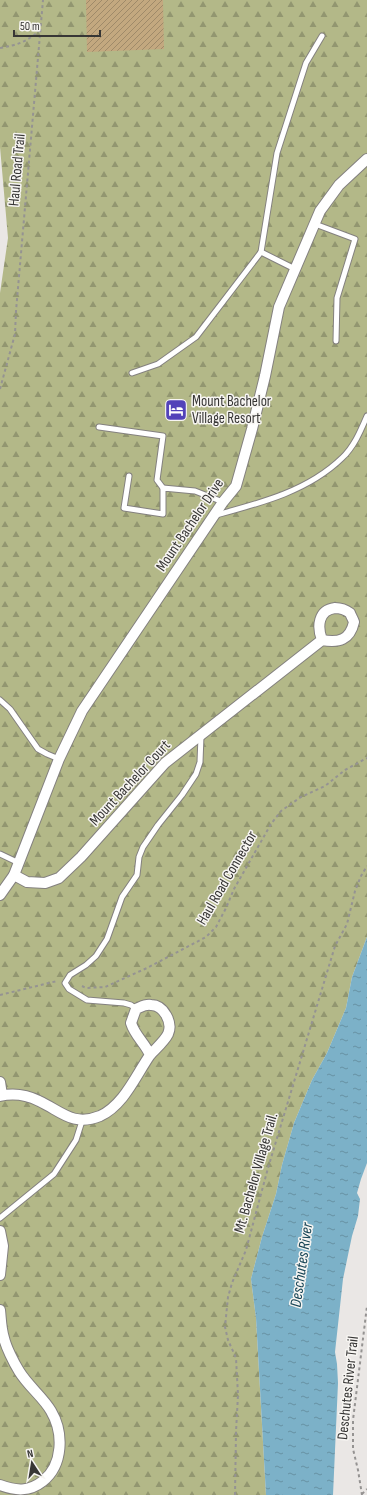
<svg xmlns="http://www.w3.org/2000/svg" width="367" height="1495" font-family="'Sofia Sans Condensed',sans-serif">
	<style>
		.forest { fill: url(#forest-firs) }
		.water { fill: url(#water-ripples) }
		.building { fill: url(#building-hatch) }
		.lines { fill: none; stroke-linecap: round; stroke-linejoin: round }
		.lane-casing { stroke: #84817f; stroke-width: 7 }
		.street-casing { stroke: #84817f; stroke-width: 12 }
		.path { stroke: #959392; stroke-width: 2; stroke-dasharray: 3 3; stroke-linecap: butt }
		.lane { stroke: #fff; stroke-width: 5 }
		.street { stroke: #fff; stroke-width: 10 }
		.labels { text-anchor: middle; dominant-baseline: central; stroke-width: 3; stroke-linejoin: round; paint-order: stroke }
		.street-label { font-size: 15px; fill: #373635; stroke: #f7f5f2 }
		.poi-label { font-size: 15px; fill: #373635; stroke: #f7f5f2; text-anchor: start }
		.water-label { font-size: 16px; font-style: italic; fill: #184657; stroke: #f7f5f2 }
	</style>
	<defs>
		<pattern id="forest-firs" width="22" height="20" patternUnits="userSpaceOnUse"><rect width="22" height="20" fill="#b3b888"/><path d="M5 1l3.5 6h-7zM16 11l3.5 6h-7z" fill="#929670"/></pattern>
		<pattern id="water-ripples" width="26" height="14" patternUnits="userSpaceOnUse"><rect width="26" height="14" fill="#7cb1c8"/><path d="M2 4q2-2 4 0t4 0M15 11q2-2 4 0t4 0" fill="none" stroke="#6691a3"/></pattern>
		<pattern id="building-hatch" width="6" height="6" patternUnits="userSpaceOnUse"><rect width="6" height="6" fill="#c3a87f"/><path d="M-1 1l2-2M0 6l6-6M5 7l2-2" fill="none" stroke="#9f8a69"/></pattern>
	</defs>
	<rect width="100%" height="100%" fill="#eae7e5"/>
	<!-- forest -->
	<polygon class="forest" points="0,0 367,0 367,937 352,977 346,1008 327,1053 312,1080 294,1123 282,1165 276,1194 262,1237 251,1279 256,1318 266,1495 0,1495 0,293 8,238 0,147"/>
	<!-- water -->
	<polygon class="water" points="367,937 367,1163 361,1179 357,1193 360,1199 358,1216 352,1236 343,1279 335,1352 337,1364 338,1383 333,1495 266,1495 256,1318 251,1279 262,1237 276,1194 282,1165 294,1123 312,1080 327,1053 346,1008 352,977"/>
	<!-- building -->
	<polygon class="building" points="86,0 163,0 164,49 87,52"/>
	<g class="lines">
		<!-- lane casing -->
		<g class="lane-casing">
			<g id="lane">
				<polyline points="315,224 355,239 337,298 336,341"/>
				<polyline points="261,252 277,153 306,63 322,36"/>
				<polyline points="132,373 158,364 196,337 261,252 295,269"/>
				<polyline points="99,427 163,436 157,480 163,488"/>
				<polyline points="129,476 124,508 163,514 163,488 195,491 223,502"/>
				<path d="M216,515C261,503 308,491 342,458C354,447 361,430 367,416"/>
				<polyline points="0,700 10,709 38,749 47,754 59,759"/>
				<polyline points="0,854 19,863"/>
				<polyline points="136,1009 131,1005 124,1003 87,1000 69,989 65,983 70,975 86,965 96,956 107,939 122,897 137,875 139,857 143,847 158,825 182,795 196,774 200,762 201,736"/>
				<polyline points="0,1218 54,1174 76,1140 82,1121"/>
			</g>
		</g>
		<!-- street casing -->
		<g class="street-casing">
			<g id="street">
				<path d="M14,875L27,882L45,883L59,878L81,857L165,763L322,640C339,643 350,640 354,622C353,619 351,616 350,613C346,610 340,608 335,608C318,610 317,627 322,640"/>
				<polyline points="0,895 14,875 59,759 82,711 223,502 236,486 252,429 265,376 279,307 320,211 339,185 367,159"/>
				<polyline points="0,1082 2,1095"/>
				<path d="M0,1096C13,1093 27,1095 39,1101C61,1111 73,1127 100,1116C124,1105 136,1075 150,1055C155,1049 164,1042 168,1034C173,1023 164,1005 151,1005C145,1004 141,1007 136,1009L131,1023C135,1036 145,1043 150,1055"/>
				<polyline points="0,1231 3,1246 0,1275"/>
				<path d="M0,1310C1,1319 1,1329 4,1338C6,1347 14,1363 19,1371C28,1386 43,1397 51,1411C64,1433 63,1465 43,1481C29,1492 16,1491 0,1485"/>
			</g>
		</g>
		<!-- path -->
		<g class="path">
			<path d="M0,48C17,45 27,42 40,30"/>
			<polyline points="0,389 15,334 16,311 43,0"/>
			<polyline points="82,986 86,988 105,987 147,968 206,937 216,927 226,908 234,889 271,824 281,811 301,797 325,786 345,770 367,758"/>
			<polyline points="0,995 57,981"/>
			<polyline points="362,1494 367,1489"/>
			<polyline points="235,1495 236,1432 238,1395 236,1358 228,1340 225,1327 228,1297 232,1283 246,1250 268,1168 335,946 347,924 355,891 361,876 367,866"/>
			<polyline points="362,1495 358,1470 353,1449 353,1420 367,1306"/>
		</g>
		<!-- lane -->
		<use href="#lane" class="lane"/>
		<!-- street -->
		<use href="#street" class="street"/>
	</g>
	<!-- icons -->
	<defs>
		<g id="hotel-square" transform="scale(1.15)"><rect x="-9" y="-9" width="18" height="18" rx="4" fill="#5242b9" stroke="#f7f5f2"/><path d="M-6-4.5h1.5V1H6V5H4.5V3h-9V5H-6ZM-4 0a1.8 1.8 0 1 1 3.6 0ZM.5 0V-2.5h3Q6-2.5 6 0Z" fill="#fff"/></g>
	</defs>
	<g fill-rule="evenodd">
		<use href="#hotel-square" x="176" y="410"/>
	</g>
	<g class="labels">
		<!-- street labels -->
		<g class="street-label">
			<text transform="translate(17 170) rotate(-85)">Haul Road Trail</text>
			<text transform="translate(190 525) rotate(-56)">Mount Bachelor Drive</text>
			<text transform="translate(130 783) rotate(-47)">Mount Bachelor Court</text>
			<text transform="translate(227 878) rotate(-60)">Haul Road Connector</text>
			<text transform="translate(256 1173) rotate(-74)">Mt. Bachelor Village Trail.</text>
			<text transform="translate(348 1388) rotate(-84)">Deschutes River Trail</text>
		</g>
		<!-- poi labels -->
		<g class="poi-label">
			<text x="192" y="401">Mount Bachelor<tspan x="192" dy="17">Village Resort</tspan></text>
		</g>
		<!-- water labels -->
		<g class="water-label">
			<text transform="translate(302 1265) rotate(-82)">Deschutes River</text>
		</g>
	</g>
	<!-- north arrow -->
	<g transform="translate(32 1463) rotate(348)" stroke="#f7f5f2" stroke-width="3" paint-order="stroke">
	<path d="M0-3L7 15L0 10L-7 15Z" fill="#373635"/>
	<text y="-6" font-size="11" font-weight="bold" text-anchor="middle" fill="#373635">N</text>
	</g>
	<!-- scale -->
	<path d="M14 30v6h86v-6" fill="none" stroke="#373635" stroke-width="2"/>
	<text x="20" y="30" font-size="12" fill="#373635" stroke="#f7f5f2" stroke-width="3" paint-order="stroke">50 m</text>
</svg>
